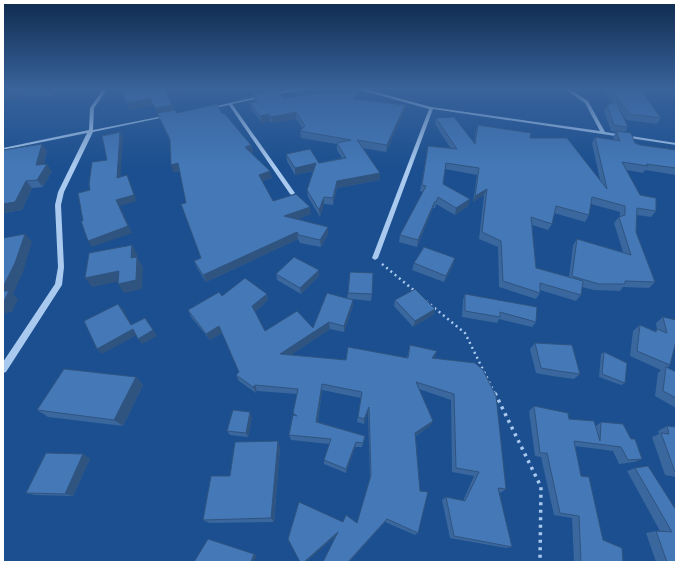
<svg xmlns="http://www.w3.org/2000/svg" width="679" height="565" font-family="'PT Sans Narrow',sans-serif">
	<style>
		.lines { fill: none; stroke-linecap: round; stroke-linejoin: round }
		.path-far1 { stroke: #a9c9ee; stroke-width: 2.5; stroke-dasharray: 2 3.5; stroke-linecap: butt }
		.path { stroke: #a9c9ee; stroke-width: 3.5; stroke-dasharray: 3 4.5; stroke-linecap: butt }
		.minor { fill: #a9c9ee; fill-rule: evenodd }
		.wall { fill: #3a679d; fill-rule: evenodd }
		.shaded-wall { fill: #305480 }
		.building { fill: #4478b7; stroke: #305480 }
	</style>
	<rect width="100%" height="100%" fill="#1b4f8f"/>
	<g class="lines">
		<!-- path-far1 -->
		<g class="path-far1">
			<polyline points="382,264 416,292"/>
			<polyline points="426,301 465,333 495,394"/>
		</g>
		<!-- path -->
		<polyline class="path" points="495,393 541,487 540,562"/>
		<!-- minor -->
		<g class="minor">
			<polygon points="104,88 108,88 94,108 93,130 168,115 170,116 93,132 64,192 61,205 64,267 62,285 6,372 3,373 3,362 55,284 58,267 55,205 58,192 87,133 3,150 3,148 89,130 90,108"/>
			<polygon points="302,88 361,88 431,107 600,131 585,103 563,88 568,88 588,101 605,132 676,143 676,145 433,109 378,258 375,260 372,258 429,109 360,90 315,89 287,92 232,104 295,193 292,195 290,194 229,105 210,109 208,108 287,90"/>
		</g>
	</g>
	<!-- wall -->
	<g class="wall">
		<polygon points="3,88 61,88 52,96 22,96 21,98"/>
		<polygon points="119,88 168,97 172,105 174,110 177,113 222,114 251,145 253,152 251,153 272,178 262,181 273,201 311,214 297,219 328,227 328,234 321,247 300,243 298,239 206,282 197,268 194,261 201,258 186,203 180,171 173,172 170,141 153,104 130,110"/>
		<path d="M607,88H623L661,118L657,124L627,120L621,113L628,127L625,132L635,143L640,145L676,150V175L645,170L643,173L626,170L640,195L656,211L651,217L637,215L636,232L655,282L649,288L623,287L620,291L594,290L582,287L581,295L576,301L540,290V293L536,299L499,287L498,247L479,239L484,195L473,202L477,175L445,169L443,184L468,206L455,215L436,204L435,208H433L417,247L399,242L400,235L423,192L420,191L428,146L451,149L435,124L436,118L474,143L476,131L478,125L530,138L600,180L592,143L595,137L614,140L613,137L616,132L611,131L604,111L607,105L613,103L604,92ZM591,204L620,212V216L619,217L614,223L623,252L577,239L573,245L569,277L536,268L532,225L548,230L552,224L554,213L585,222L589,215Z"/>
		<polygon points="356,93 356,99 405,105 404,111 386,152 363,148 380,173 380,180 337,188 333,205 324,204 320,217 308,197 307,190 313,171 295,175 287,161 286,154 319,163 342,158 337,150 337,144 301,138 300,131 303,129 296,119 272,123 270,121 262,123 252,110 250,103 255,102 253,94 283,98"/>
		<polygon points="47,151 44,164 52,171 43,187 32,188 22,210 3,213"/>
		<polygon points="414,263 453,265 444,282 412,270"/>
		<polygon points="319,270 319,276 301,294 277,280 276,274"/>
		<polygon points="348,293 372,294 371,301 352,299 353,306 344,332 330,329 290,355 346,360 407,358 410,345 435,358 434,359 506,489 500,493 499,493 512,547 506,548 450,538 442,500 446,497 463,501 474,476 452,472 451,400 419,389 433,421 430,426 416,436 418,533 415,535 385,522 349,562 323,562 336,535 306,562 343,522 357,523 370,479 368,412 364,424 357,422 361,398 322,390 318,422 365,436 362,447 355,447 346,473 324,464 324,460 329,444 291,440 289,435 294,415 293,413 297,394 257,391 256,393 239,381 236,375 239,372 222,333 210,340 191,317 188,310 222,296 267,294 268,300 255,312 265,331 313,328 347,298"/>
		<polygon points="465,294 536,322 532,327 499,319 497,323 462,317 463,300"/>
		<polygon points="395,300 435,309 433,315 413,327 394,306"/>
		<polygon points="663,317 676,320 670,365 667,368 676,372 676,408 655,396 658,373 661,370 630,356 633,331 640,325 655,331 657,330 656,323"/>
		<polygon points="535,343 580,374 574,379 552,376 536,373 530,349"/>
		<polygon points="604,352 625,383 621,385 599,377 601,354"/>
		<polygon points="136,377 143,385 123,426 48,417 37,410"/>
		<polygon points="534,406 569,419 596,426 601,422 631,439 642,459 634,462 619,464 613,451 575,446 581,476 603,540 623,562 574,562 572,518 554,515 541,457 535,456 529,411"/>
		<polygon points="252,417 248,437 230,435 227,431"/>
		<polygon points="667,426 676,427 676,477 665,475 652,437 659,434 658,431"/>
		<polygon points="280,447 274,522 209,523 203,520 230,476"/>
		<polygon points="90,458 73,496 35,495 26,493"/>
		<polygon points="635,468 676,510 676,562 656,562 646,533 656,531 660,531 627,471"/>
	</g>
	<!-- shaded-wall -->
	<g class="shaded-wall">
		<polygon points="51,88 61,88 52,96 49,90"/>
		<polygon points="177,88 204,88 167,98 165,91"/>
		<polygon points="250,88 266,88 250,91"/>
		<polygon points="18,91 22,96 21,98 3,99 3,93"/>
		<polygon points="150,98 153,104 130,110 127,103"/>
		<polygon points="172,105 175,111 157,115 155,108"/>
		<polygon points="405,105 404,111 386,152 387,145"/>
		<polygon points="296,112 296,119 272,123 271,117"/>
		<polygon points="269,114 270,121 262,123 260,116"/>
		<polygon points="120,132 123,138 120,184 117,178"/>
		<polygon points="42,144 47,151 42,172 47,164 52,171 43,187 37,180 36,165"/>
		<polygon points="251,145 253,152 246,154 245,147"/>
		<polygon points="178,163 181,170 173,172 171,165"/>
		<polygon points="316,163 316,170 295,175 295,168"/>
		<polygon points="270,171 272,178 260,182 259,175"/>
		<polygon points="380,173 380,180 337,188 333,205 333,198 337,181"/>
		<polygon points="127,175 130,182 137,201 120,206 132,233 92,247 88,241 116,200"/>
		<polygon points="26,181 32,188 22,210 3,213 3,204"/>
		<polygon points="487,189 484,195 473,202 475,196"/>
		<polygon points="324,197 324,204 320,217 319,210"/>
		<polygon points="470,199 468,206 455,215 456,208"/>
		<polygon points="435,201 433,208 417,247 418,240"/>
		<polygon points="310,207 311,214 285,224 284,216"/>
		<polygon points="328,227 328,234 321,247 320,240"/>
		<polygon points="297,232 298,239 206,282 203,275"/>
		<polygon points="25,234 32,242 23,272 13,294 18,299 12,312 5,313 3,317 3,287"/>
		<polygon points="132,245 137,254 137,268 131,258"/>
		<polygon points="137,257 143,267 142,289 124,293 118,284"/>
		<polygon points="455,258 453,265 444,282 446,276"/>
		<polygon points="319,270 319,276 301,294 300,288"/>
		<polygon points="119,271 125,280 92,287 85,278"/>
		<polygon points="267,294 268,300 254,313 252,306"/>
		<polygon points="353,300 353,306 344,332 344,326"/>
		<polygon points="118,304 123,309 135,331 131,325"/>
		<polygon points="435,309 433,315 413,327 415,321"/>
		<polygon points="145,318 157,336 142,344 138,339"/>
		<polygon points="329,322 330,329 282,361 280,354"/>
		<polygon points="219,326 222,333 210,340 206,334"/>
		<polygon points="133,329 137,335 102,354 97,349"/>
		<polygon points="437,351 435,358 429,365 432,358"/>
		<polygon points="136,377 143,385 123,426 114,420"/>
		<polygon points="322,384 322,390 317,427 316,422"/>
		<polygon points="255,385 257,391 256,393 253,387"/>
		<polygon points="369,407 368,412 364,424 364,419"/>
		<polygon points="250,412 252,417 248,437 246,433"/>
		<polygon points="433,421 430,426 413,437 415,433"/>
		<polygon points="278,441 280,447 274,522 271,518"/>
		<polygon points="356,442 355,447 346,473 346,469"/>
		<polygon points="83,454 90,458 73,496 65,494"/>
		<polygon points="387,519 349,562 348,562"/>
		<polygon points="338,532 338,534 306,562 304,562"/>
		<polygon points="254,554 257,555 254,562 251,562"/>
	</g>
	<!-- building -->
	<g class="building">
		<polygon points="3,88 51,88 49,90 18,91 17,92 3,93"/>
		<polygon points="119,88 177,88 165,91 172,105 155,108 150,98 127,103"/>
		<polygon points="609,88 623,88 641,90 661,118 630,114"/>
		<polygon points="277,89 283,98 332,92 356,93 354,99 405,105 387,145 357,140 380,173 337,181 333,198 324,197 319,210 307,190 316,163 295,168 286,154 310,149 319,163 346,158 337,143 351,140 300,131 305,126 296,112 271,117 269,114 260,116 250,103 257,102 253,94"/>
		<polygon points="616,102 628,127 614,125 607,105"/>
		<polygon points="217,104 222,114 224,113 251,145 245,147 270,171 259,175 273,201 296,194 310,207 284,216 328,227 320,240 299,235 297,232 203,275 194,261 201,258 181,204 186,203 178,163 171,165 170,139 157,113 175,110 177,113"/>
		<polygon points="454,117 475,144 478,125 531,133 530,138 567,138 607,189 595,137 620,141 616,131 631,133 635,143 640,145 676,150 676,168 646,164 648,166 622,162 640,195 656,198 656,211 637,208 636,232 655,282 625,281 625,284 599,284 572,276 577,239 631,255 619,217 625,215 625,206 592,197 589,215 556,206 552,224 531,217 536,268 583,281 581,295 540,283 540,293 503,281 501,241 482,232 487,189 475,196 479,168 446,163 443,184 470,199 456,208 438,197 436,202 435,201 418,240 400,235 426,186 422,185 428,146 457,149 436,118"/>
		<polygon points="120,132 117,178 127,175 134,195 116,200 128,226 88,241 81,221 83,221 78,193 90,190 89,184 92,162 107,160 102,136"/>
		<polygon points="42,144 36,165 47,164 37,180 26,181 15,202 3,204 3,150"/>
		<polygon points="25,234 15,263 3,287 3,238"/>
		<polygon points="132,245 131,258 137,257 136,280 118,284 119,271 85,278 89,253"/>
		<polygon points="424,247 455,258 446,276 414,263"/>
		<polygon points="294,257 319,270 300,288 276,274"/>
		<polygon points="350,272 373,273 372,294 348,293"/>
		<polygon points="245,278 267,294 252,306 265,331 297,311 313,328 327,293 353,300 344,326 329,322 280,354 346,360 348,347 408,358 410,345 437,351 432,358 475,363 483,370 496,396 506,489 498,488 512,547 454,536 446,497 465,501 479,472 456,468 454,394 416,382 433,421 415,433 420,491 428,492 418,533 387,519 348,562 323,562 338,532 304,562 300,562 288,539 299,502 343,522 346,515 357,523 371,475 369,407 364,419 358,417 362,392 322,384 316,422 365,436 363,443 356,442 346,469 324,460 331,439 289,435 293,415 297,416 293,413 298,389 255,385 253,387 236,375 239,372 219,326 206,334 188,310 219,292 222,296"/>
		<polygon points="415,289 435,309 415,321 395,300"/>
		<polygon points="3,291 9,291 3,303"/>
		<polygon points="465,294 537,307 536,322 500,312 500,317 465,311"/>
		<polygon points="118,304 131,325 145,318 153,330 138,339 133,329 97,349 84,321"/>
		<polygon points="663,317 676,320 676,341 670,365 637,351 640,325 656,332 657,329 667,333"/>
		<polygon points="535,343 572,345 580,374 558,371 541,368"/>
		<polygon points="604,352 627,363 625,383 602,374"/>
		<polygon points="666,367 676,372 676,398 663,391"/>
		<polygon points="64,369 136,377 114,420 37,410"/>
		<polygon points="534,406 568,413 569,419 594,421 600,441 601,422 623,424 631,439 635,439 642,459 628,460 621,447 574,441 581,476 589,477 603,540 622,548 623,562 581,562 579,516 560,513 547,453 540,453"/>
		<polygon points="233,410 250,412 246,433 227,431"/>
		<polygon points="667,426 676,427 676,472 675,472 661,433 669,434"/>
		<polygon points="278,441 271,518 203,520 211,476 230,476 235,442"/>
		<polygon points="46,453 83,454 65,494 26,493"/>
		<polygon points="648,466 676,510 676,562 667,562 656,531 672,532 635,468"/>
		<polygon points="208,539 254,554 251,562 194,562"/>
	</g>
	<!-- sky -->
	<linearGradient id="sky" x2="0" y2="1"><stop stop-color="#0f2b4f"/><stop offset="0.53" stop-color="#39639b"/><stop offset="1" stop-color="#39639b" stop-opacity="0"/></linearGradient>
	<rect width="679" height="167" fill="url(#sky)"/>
	<!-- border -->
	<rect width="679" height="565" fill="none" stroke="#ffffff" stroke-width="8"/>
</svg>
